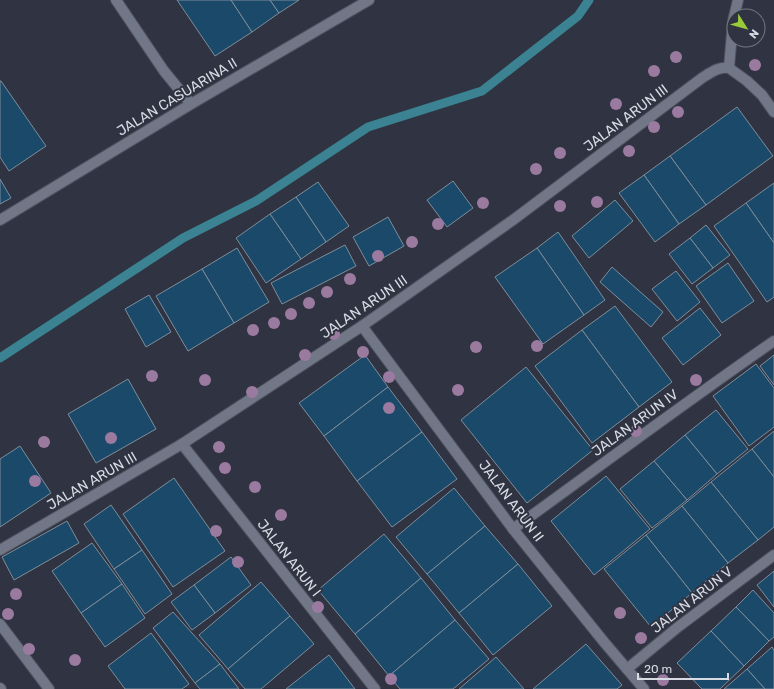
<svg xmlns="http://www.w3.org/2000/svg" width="774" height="689" font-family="Rubik,sans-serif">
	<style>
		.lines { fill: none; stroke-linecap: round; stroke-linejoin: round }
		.stream { stroke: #3b8392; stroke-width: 9 }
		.building { fill: #1b496a; stroke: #7e8d9a }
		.street-casing { stroke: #4e515d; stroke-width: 12 }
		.street { stroke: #727788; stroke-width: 10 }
		.tree { fill: #9b7aa0 }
		.labels { text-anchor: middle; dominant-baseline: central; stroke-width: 4; stroke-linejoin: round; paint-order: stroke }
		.street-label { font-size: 14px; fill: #d8dbe4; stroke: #303442 }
	</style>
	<rect width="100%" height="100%" fill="#303442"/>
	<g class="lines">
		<!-- stream -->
		<polyline class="stream" points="0,358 183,238 256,201 368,127 482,91 578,16 589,0"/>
	</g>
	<!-- building -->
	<g class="building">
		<polygon points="177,0 231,0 252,32 215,56"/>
		<polygon points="231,0 270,0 279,13 252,32"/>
		<polygon points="270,0 299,0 279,13"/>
		<polygon points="0,81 1,81 46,146 9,171 0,157"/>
		<polygon points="737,107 773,156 706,205 670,156"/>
		<polygon points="670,156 706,205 679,224 644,175"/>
		<polygon points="644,175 679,224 655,242 619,193"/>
		<polygon points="0,179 11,198 0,204"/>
		<polygon points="453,181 473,208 447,227 427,200"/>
		<polygon points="318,182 349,226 326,242 296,197"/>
		<polygon points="774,183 774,243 746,203"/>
		<polygon points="296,197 326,242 301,259 270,214"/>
		<polygon points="615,200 633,221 589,258 572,236"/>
		<polygon points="746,203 774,243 774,297 767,302 714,226"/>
		<polygon points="270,214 301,259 266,283 236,238"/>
		<polygon points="388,217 404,246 369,266 353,237"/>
		<polygon points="706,225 730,255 713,268 690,238"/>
		<polygon points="558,232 605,300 584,315 537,248"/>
		<polygon points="690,238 713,268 692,284 669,254"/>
		<polygon points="345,245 356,266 282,304 271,283"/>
		<polygon points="237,248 269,302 234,323 202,269"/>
		<polygon points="537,248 584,315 543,344 495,277"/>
		<polygon points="728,263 754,301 722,323 696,286"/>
		<polygon points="612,267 663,312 651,327 600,282"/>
		<polygon points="202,269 234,323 188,351 156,296"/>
		<polygon points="676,271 700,302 677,321 652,289"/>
		<polygon points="149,295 171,332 146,347 125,309"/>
		<polygon points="615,306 672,382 639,407 582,330"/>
		<polygon points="700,308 721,335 683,365 662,338"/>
		<polygon points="582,330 639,407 592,443 535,366"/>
		<polygon points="365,355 388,387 324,436 299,403"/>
		<polygon points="774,355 774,385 760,366"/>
		<polygon points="756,364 774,388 774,427 749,446 713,396"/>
		<polygon points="526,367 593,450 527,503 461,420"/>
		<polygon points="128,379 156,429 96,463 68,414"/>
		<polygon points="388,387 422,432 357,481 324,436"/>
		<polygon points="716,410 748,449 717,474 685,435"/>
		<polygon points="774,431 774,477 752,449"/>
		<polygon points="422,432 457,479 392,527 357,481"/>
		<polygon points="685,435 717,474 687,500 654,461"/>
		<polygon points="20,446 51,493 0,527 0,459"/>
		<polygon points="752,449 774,477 774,527 758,540 711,482"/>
		<polygon points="654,461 687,500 652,528 620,489"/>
		<polygon points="606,476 650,529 594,575 551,521"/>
		<polygon points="174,478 225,551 173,587 123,514"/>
		<polygon points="711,482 758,540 728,563 682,506"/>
		<polygon points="454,488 485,526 427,574 396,537"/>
		<polygon points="111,505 142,550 114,569 84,524"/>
		<polygon points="682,506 728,563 692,593 646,535"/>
		<polygon points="67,521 79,543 14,580 2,557"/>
		<polygon points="485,526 518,564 459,613 427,574"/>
		<polygon points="384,534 421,578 355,634 318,590"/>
		<polygon points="646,535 692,593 651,627 604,569"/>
		<polygon points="92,543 122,584 81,613 52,571"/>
		<polygon points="142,550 172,594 145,614 114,569"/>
		<polygon points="231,557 251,585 215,613 194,585"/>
		<polygon points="518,564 552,606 493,655 459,613"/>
		<polygon points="774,571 774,607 757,585"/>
		<polygon points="421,578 455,620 389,676 355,634"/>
		<polygon points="261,582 290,616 228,669 199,635"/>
		<polygon points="122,584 145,618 105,647 81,613"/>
		<polygon points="194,585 215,613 192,630 171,602"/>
		<polygon points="753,590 774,613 774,637 769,641 736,607"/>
		<polygon points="736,607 769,641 744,666 711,631"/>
		<polygon points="173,612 220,664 195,683 153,628"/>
		<polygon points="290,616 314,644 261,689 245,689 228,669"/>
		<polygon points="455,620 489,659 453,689 400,689 389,676"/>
		<polygon points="711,631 744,666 720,689 702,689 677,663"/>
		<polygon points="151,633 189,684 182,689 125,689 108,666"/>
		<polygon points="586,644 622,685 617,689 533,689"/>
		<polygon points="772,647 774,650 774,689 765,689 747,669"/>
		<polygon points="329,655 355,689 286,689"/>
		<polygon points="496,657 524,689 459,689"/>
		<polygon points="220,664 239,689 200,689 195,683"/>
		<polygon points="747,669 765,689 724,689"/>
	</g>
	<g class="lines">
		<!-- street casing -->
		<g class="street-casing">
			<g id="street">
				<polyline points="116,0 164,71 191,104"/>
				<polyline points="738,0 733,21 729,68 747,81 762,95 774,112"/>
				<polyline points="0,220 191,104 369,0"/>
				<polyline points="362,326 513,529 604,642 644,689"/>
				<polyline points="182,444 375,689"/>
				<path d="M513,529C600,466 686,402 774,341"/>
				<path d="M0,550L182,444L362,326L513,220L702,78C710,73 719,66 729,68"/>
				<polyline points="0,624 49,689"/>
				<polyline points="627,669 678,627 774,555"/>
				<polyline points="0,688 1,689"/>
			</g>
		</g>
		<!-- street -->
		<use href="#street" class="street"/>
	</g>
	<!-- trees -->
	<g class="tree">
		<circle cx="676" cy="57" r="6"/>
		<circle cx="755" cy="65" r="6"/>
		<circle cx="654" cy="71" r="6"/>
		<circle cx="616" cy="104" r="6"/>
		<circle cx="678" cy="112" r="6"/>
		<circle cx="654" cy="127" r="6"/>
		<circle cx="629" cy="151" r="6"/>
		<circle cx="560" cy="153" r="6"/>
		<circle cx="536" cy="169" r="6"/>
		<circle cx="597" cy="202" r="6"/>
		<circle cx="483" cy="203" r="6"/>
		<circle cx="560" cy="206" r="6"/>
		<circle cx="438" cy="224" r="6"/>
		<circle cx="412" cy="242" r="6"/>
		<circle cx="378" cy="256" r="6"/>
		<circle cx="350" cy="279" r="6"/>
		<circle cx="327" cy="292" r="6"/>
		<circle cx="309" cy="303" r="6"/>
		<circle cx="291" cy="314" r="6"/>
		<circle cx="274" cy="323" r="6"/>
		<circle cx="253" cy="330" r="6"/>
		<circle cx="334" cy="334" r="6"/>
		<circle cx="537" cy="346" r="6"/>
		<circle cx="476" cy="347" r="6"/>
		<circle cx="363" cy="352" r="6"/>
		<circle cx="305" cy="355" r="6"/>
		<circle cx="152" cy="376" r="6"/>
		<circle cx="389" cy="377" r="6"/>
		<circle cx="205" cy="380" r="6"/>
		<circle cx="696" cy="380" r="6"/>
		<circle cx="458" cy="390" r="6"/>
		<circle cx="252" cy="392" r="6"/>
		<circle cx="389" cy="408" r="6"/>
		<circle cx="636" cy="431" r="6"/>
		<circle cx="111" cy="438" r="6"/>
		<circle cx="44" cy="442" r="6"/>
		<circle cx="219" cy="447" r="6"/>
		<circle cx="225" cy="468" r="6"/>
		<circle cx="35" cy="481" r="6"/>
		<circle cx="255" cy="487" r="6"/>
		<circle cx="281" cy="515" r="6"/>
		<circle cx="216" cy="531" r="6"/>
		<circle cx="238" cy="562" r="6"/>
		<circle cx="16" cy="594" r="6"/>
		<circle cx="318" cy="607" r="6"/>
		<circle cx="620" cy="613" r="6"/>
		<circle cx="8" cy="614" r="6"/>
		<circle cx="641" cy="638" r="6"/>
		<circle cx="29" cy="649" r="6"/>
		<circle cx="75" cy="660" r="6"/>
		<circle cx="391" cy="679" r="6"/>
		<circle cx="663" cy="680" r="6"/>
	</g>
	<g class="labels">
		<!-- street labels -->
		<g class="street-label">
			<text transform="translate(177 97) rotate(-31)">JALAN CASUARINA II</text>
			<text transform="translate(626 118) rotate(-37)">JALAN ARUN III</text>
			<text transform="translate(364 307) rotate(-34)">JALAN ARUN III</text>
			<text transform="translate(635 423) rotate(-36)">JALAN ARUN IV</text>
			<text transform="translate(92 481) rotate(-30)">JALAN ARUN III</text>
			<text transform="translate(511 501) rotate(53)">JALAN ARUN II</text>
			<text transform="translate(289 558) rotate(52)">JALAN ARUN I</text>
			<text transform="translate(692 600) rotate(-38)">JALAN ARUN V</text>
		</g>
	</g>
	<!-- north arrow -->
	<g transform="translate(746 28) rotate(127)"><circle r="19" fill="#303442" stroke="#737783"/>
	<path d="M0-3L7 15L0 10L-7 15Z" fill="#97cc38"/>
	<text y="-6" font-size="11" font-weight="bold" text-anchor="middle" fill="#d8dbe4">N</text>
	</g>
	<!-- scale -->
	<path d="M638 673v6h90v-6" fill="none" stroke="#d8dbe4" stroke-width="2"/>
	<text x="644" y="673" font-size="12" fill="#d8dbe4" stroke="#303442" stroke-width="3" paint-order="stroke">20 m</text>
</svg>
